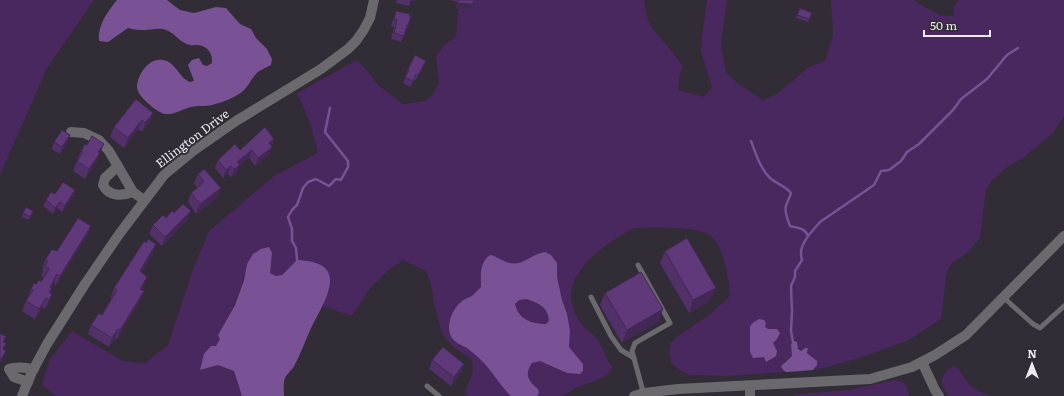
<svg xmlns="http://www.w3.org/2000/svg" width="1064" height="396" font-family="Literata,serif">
	<style>
		.green { fill: #48285e }
		.water { fill: #785294; fill-rule: evenodd }
		.lines { fill: none; stroke-linecap: round; stroke-linejoin: round }
		.stream { stroke: #785294; stroke-width: 2.5 }
		.service { stroke: #6c696e; stroke-width: 5 }
		.minor { stroke: #6c696e; stroke-width: 10 }
		.tertiary { stroke: #6c696e; stroke-width: 10 }
		.wall { fill: #523169 }
		.shaded-wall { fill: #422855 }
		.building { fill: #5f397a; stroke: #422855 }
		.labels { text-anchor: middle; dominant-baseline: central; stroke-width: 4; stroke-linejoin: round; paint-order: stroke }
		.street-label { font-size: 12px; fill: #eeebf0; stroke: #312c35 }
	</style>
	<rect width="100%" height="100%" fill="#312c35"/>
	<!-- green -->
	<g class="green">
		<polygon points="0,0 94,0 47,68 0,175"/>
		<path d="M459,0H644L646,14L652,28L665,43L683,66L680,74L678,90L704,97L712,87L701,52L702,36L707,0H727L721,43L726,72L737,83L763,100L777,94L809,67L825,61L833,35L831,0H915L916,2L940,15L954,16V7L958,0H1064V116L1054,132L1041,143L1023,158L1006,168L992,180L986,190L980,238L967,253L952,263L947,271L941,319L907,341L862,357L824,368L813,370L815,368L812,357L807,353L809,349L802,351L791,344L792,356L784,362L782,370L785,372L727,376L690,375L681,371L672,364L669,354L670,344L678,336L708,316L730,296C729,280 724,250 713,238C710,235 704,232 700,231C691,228 642,226 633,229C629,230 625,233 622,235C602,246 569,272 571,298C572,307 577,319 583,326C587,331 592,332 596,338C603,347 606,358 612,367C607,380 588,382 576,388C572,390 567,393 562,396H468L465,392L473,371L472,360L451,345L442,333L434,304L431,284L426,271L403,260L387,271L371,287L352,316L323,306L330,285L290,267L282,275L276,276L270,273L272,253L247,264C241,293 233,309 218,335L221,339L200,370L218,365L234,371L242,396H56L42,385L50,359L72,331L123,361L145,363L168,345L194,267L209,231L274,176L318,153L310,123L297,93L357,60L366,69L379,86L403,104L425,101L433,95L439,83L436,57L443,46L456,37Z"/>
		<path d="M954,366C961,370 963,377 968,383C974,390 983,393 991,396H949C938,383 940,374 954,366Z"/>
		<path d="M895,380C907,382 907,385 909,396H792L800,394L849,390Z"/>
	</g>
	<!-- water -->
	<g class="water">
		<path d="M117,0H167L180,10L194,13L216,7L226,8L240,24L251,29L256,38L267,49L272,59L271,65C266,68 259,70 256,74C251,79 248,87 243,91C238,96 222,103 215,104C208,107 199,105 191,107C182,109 175,115 165,114C160,113 153,108 150,105C144,100 136,92 137,85C139,73 149,57 163,60C176,62 179,78 190,82L194,81L188,65L192,60L199,58L203,65L207,66L212,63C213,53 207,45 196,45C195,45 191,46 190,45C180,43 175,33 166,30C157,27 149,31 141,30C137,30 132,29 128,28L108,42L99,41C97,26 108,11 117,0Z"/>
		<path d="M269,247L272,253L270,273L276,276L282,275L297,260C350,262 327,297 312,326C306,339 300,356 293,368C290,371 287,374 285,378C283,382 284,391 284,396H242L234,371L218,365L200,370L204,354L211,346H216L220,339L218,335L235,305L244,280L247,264L253,254L261,249Z"/>
		<path d="M545,252L551,255L557,263V277L562,300L567,314L570,331L569,347L583,364V371L580,374L567,373L540,361L532,363C524,374 528,381 538,389L539,393L537,396H511C499,385 492,370 479,358C475,355 471,351 467,348C464,346 460,345 456,342C443,333 450,311 461,302C464,299 468,298 472,296C475,293 478,290 481,287C481,275 479,263 490,255C497,256 503,262 510,263C523,266 531,254 545,252ZM526,299C539,303 548,307 549,321L546,324C532,324 518,319 515,304L519,300Z"/>
		<polygon points="759,319 764,320 766,323 765,327 768,329 777,329 780,333 777,339 773,343 777,351 776,356 766,362 764,357 753,358 750,352 750,326 754,322"/>
		<path d="M794,341L797,342L798,349L801,351L805,348H808L807,353L817,361V365L813,370L788,372C784,372 783,370 781,366L792,356L791,344Z"/>
	</g>
	<g class="lines">
		<!-- stream -->
		<g class="stream">
			<path d="M751,141C756,154 760,168 770,178C777,184 785,186 791,193C790,198 787,201 786,206C784,212 788,220 790,226C798,228 805,228 808,236C803,244 799,250 802,260L795,271V277L791,286L792,311L791,331L793,342"/>
			<polyline points="808,236 820,222 874,185 881,171 889,170 901,161 907,152 919,144 953,110 961,99 987,79 1007,55 1018,48"/>
			<polyline points="297,260 296,248 292,241 292,229 288,217 292,210 297,205 303,188 308,182 316,179 329,186 336,179 341,180 348,167 348,161 325,132 330,108"/>
		</g>
		<!-- service -->
		<g class="service">
			<polyline points="638,265 670,323 635,343 632,351 644,395"/>
			<polyline points="591,297 611,336 621,350 634,358"/>
			<polyline points="1004,298 1033,324 1040,328 1064,306"/>
			<polyline points="427,386 439,396"/>
		</g>
		<!-- minor -->
		<g class="minor">
			<polyline points="71,132 84,133 99,140 109,151 133,192 144,200"/>
			<path d="M118,166L105,178L103,185C109,197 122,196 133,192"/>
			<polyline points="922,362 935,390 939,396"/>
			<path d="M28,382L14,377L9,369C18,366 25,368 34,369"/>
			<polyline points="750,386 750,396"/>
			<polyline points="634,396 644,393 678,389 870,379 912,367 935,355 966,335 1064,236"/>
		</g>
		<!-- tertiary -->
		<polyline class="tertiary" points="22,396 32,372 47,344 85,284 120,233 164,175 193,151 236,121 321,69 348,49 356,41 363,31 370,18 374,0"/>
	</g>
	<!-- wall -->
	<g class="wall">
		<polygon points="397,0 415,0 415,1 411,0 409,6 396,3"/>
		<polygon points="450,0 474,0 471,10 456,9 457,2"/>
		<polygon points="800,8 812,13 808,22 796,18"/>
		<polygon points="396,11 408,26 406,32 405,32 401,42 391,39 394,27 391,26"/>
		<polygon points="426,61 423,67 415,81 414,80 410,87 403,83 408,69"/>
		<polygon points="153,113 149,123 142,132 138,129 124,148 110,137 114,127"/>
		<polygon points="274,139 269,155 255,166 249,158 239,166 237,173 231,177 228,174 223,178 215,168 218,160 240,150"/>
		<polygon points="54,142 68,142 60,154 52,149"/>
		<polygon points="81,151 100,153 96,162 85,179 73,171"/>
		<polygon points="198,174 218,197 196,214 188,202 191,193 198,188 194,183"/>
		<polygon points="75,190 73,197 62,212 57,208 53,214 43,206 46,200 55,194"/>
		<polygon points="33,211 29,220 22,217 23,213"/>
		<polygon points="191,211 187,220 162,246 149,234 153,225 174,213"/>
		<polygon points="91,226 87,235 56,285 54,283 51,288 52,288 50,293 49,304 45,309 42,307 35,319 22,311 31,289 36,284 41,282 44,277 41,276 43,270 42,270 45,260"/>
		<polygon points="665,251 711,300 689,313 660,263"/>
		<polygon points="153,253 141,272 144,286 142,290 144,291 140,300 117,339 115,338 109,347 88,334 91,325 102,315 112,298 111,297 114,288"/>
		<polygon points="605,293 658,322 622,343 600,305"/>
		<polygon points="432,360 464,364 461,373 451,386 429,369"/>
	</g>
	<!-- shaded-wall -->
	<g class="shaded-wall">
		<polygon points="458,3 473,4 471,10 456,9"/>
		<polygon points="153,113 149,123 142,132 145,123"/>
		<polygon points="142,120 138,129 124,148 128,138"/>
		<polygon points="70,135 68,142 60,154 62,147"/>
		<polygon points="274,139 271,147 269,143"/>
		<polygon points="104,144 96,162 85,179 89,169 98,152"/>
		<polygon points="272,147 269,155 255,166 258,158"/>
		<polygon points="252,150 249,158 239,166 237,173 231,177 237,162"/>
		<polygon points="231,166 228,174 223,178 226,170"/>
		<polygon points="221,188 218,197 196,214 200,204"/>
		<polygon points="75,190 73,197 62,212 65,205"/>
		<polygon points="60,202 57,208 53,214 55,208"/>
		<polygon points="191,211 187,220 162,246 165,237"/>
		<polygon points="91,226 87,235 56,285 60,276"/>
		<polygon points="156,244 153,253 136,280 140,271"/>
		<polygon points="57,274 54,283 46,296 50,287"/>
		<polygon points="147,277 144,286 137,298 140,289"/>
		<polygon points="716,288 711,300 689,313 693,300"/>
		<polygon points="144,291 140,300 117,339 120,330"/>
		<polygon points="52,294 49,304 45,309 49,300"/>
		<polygon points="46,298 42,307 35,319 39,309"/>
		<polygon points="663,309 658,322 622,343 627,330"/>
		<polygon points="118,329 115,338 109,347 112,338"/>
		<polygon points="6,351 2,360 0,364 0,361"/>
		<polygon points="464,364 461,373 451,386 454,377"/>
	</g>
	<!-- building -->
	<g class="building">
		<polygon points="458,0 474,0 473,4 458,3"/>
		<polygon points="800,8 812,13 809,19 797,15"/>
		<polygon points="396,11 410,14 409,16 411,16 408,26 407,25 404,36 394,33 397,20 394,20"/>
		<polygon points="415,55 426,61 418,75 416,74 413,81 405,77 409,70 408,69"/>
		<polygon points="136,99 153,113 145,123 142,120 128,138 114,127"/>
		<polygon points="265,127 274,139 269,143 272,147 258,158 252,150 237,162 240,165 234,169 231,166 226,170 218,160 235,144 240,150"/>
		<polygon points="62,130 70,135 62,147 54,142"/>
		<polygon points="92,136 104,144 98,152 100,153 89,169 77,161 83,152 81,151 85,144 87,145"/>
		<polygon points="204,169 221,188 200,204 191,193 204,182 198,174"/>
		<polygon points="63,182 75,190 65,205 60,202 55,208 46,200 51,192 55,194"/>
		<polygon points="183,204 191,211 165,237 153,225 163,215 166,218 172,211 174,213"/>
		<polygon points="26,207 33,211 30,217 23,213"/>
		<polygon points="78,218 91,226 60,276 57,274 50,287 52,288 49,292 52,294 49,300 46,298 39,309 26,301 33,290 31,289 34,283 36,284 39,280 41,282 49,269 45,266 48,261 45,260 52,249 57,251"/>
		<polygon points="687,238 716,288 693,300 665,251"/>
		<polygon points="148,239 156,244 140,271 147,277 140,289 144,291 120,330 118,329 112,338 91,325 99,313 102,315 117,290 114,288 144,241 146,243"/>
		<polygon points="641,272 663,309 627,330 605,293"/>
		<polygon points="0,334 6,336 3,342 6,343 3,349 6,351 0,361"/>
		<polygon points="443,347 464,364 454,377 432,360"/>
	</g>
	<g class="labels">
		<!-- street labels -->
		<g class="street-label">
			<text transform="translate(192 138) rotate(-37)">Ellington Drive</text>
		</g>
	</g>
	<!-- north arrow -->
	<g transform="translate(1032 364)" stroke="#312c35" stroke-width="3" paint-order="stroke">
	<path d="M0-3L7 15L0 10L-7 15Z" fill="#eeebf0"/>
	<text y="-6" font-size="11" font-weight="bold" text-anchor="middle" fill="#eeebf0">N</text>
	</g>
	<!-- scale -->
	<path d="M924 30v6h66v-6" fill="none" stroke="#eeebf0" stroke-width="2"/>
	<text x="930" y="30" font-size="12" fill="#eeebf0" stroke="#312c35" stroke-width="3" paint-order="stroke">50 m</text>
</svg>
